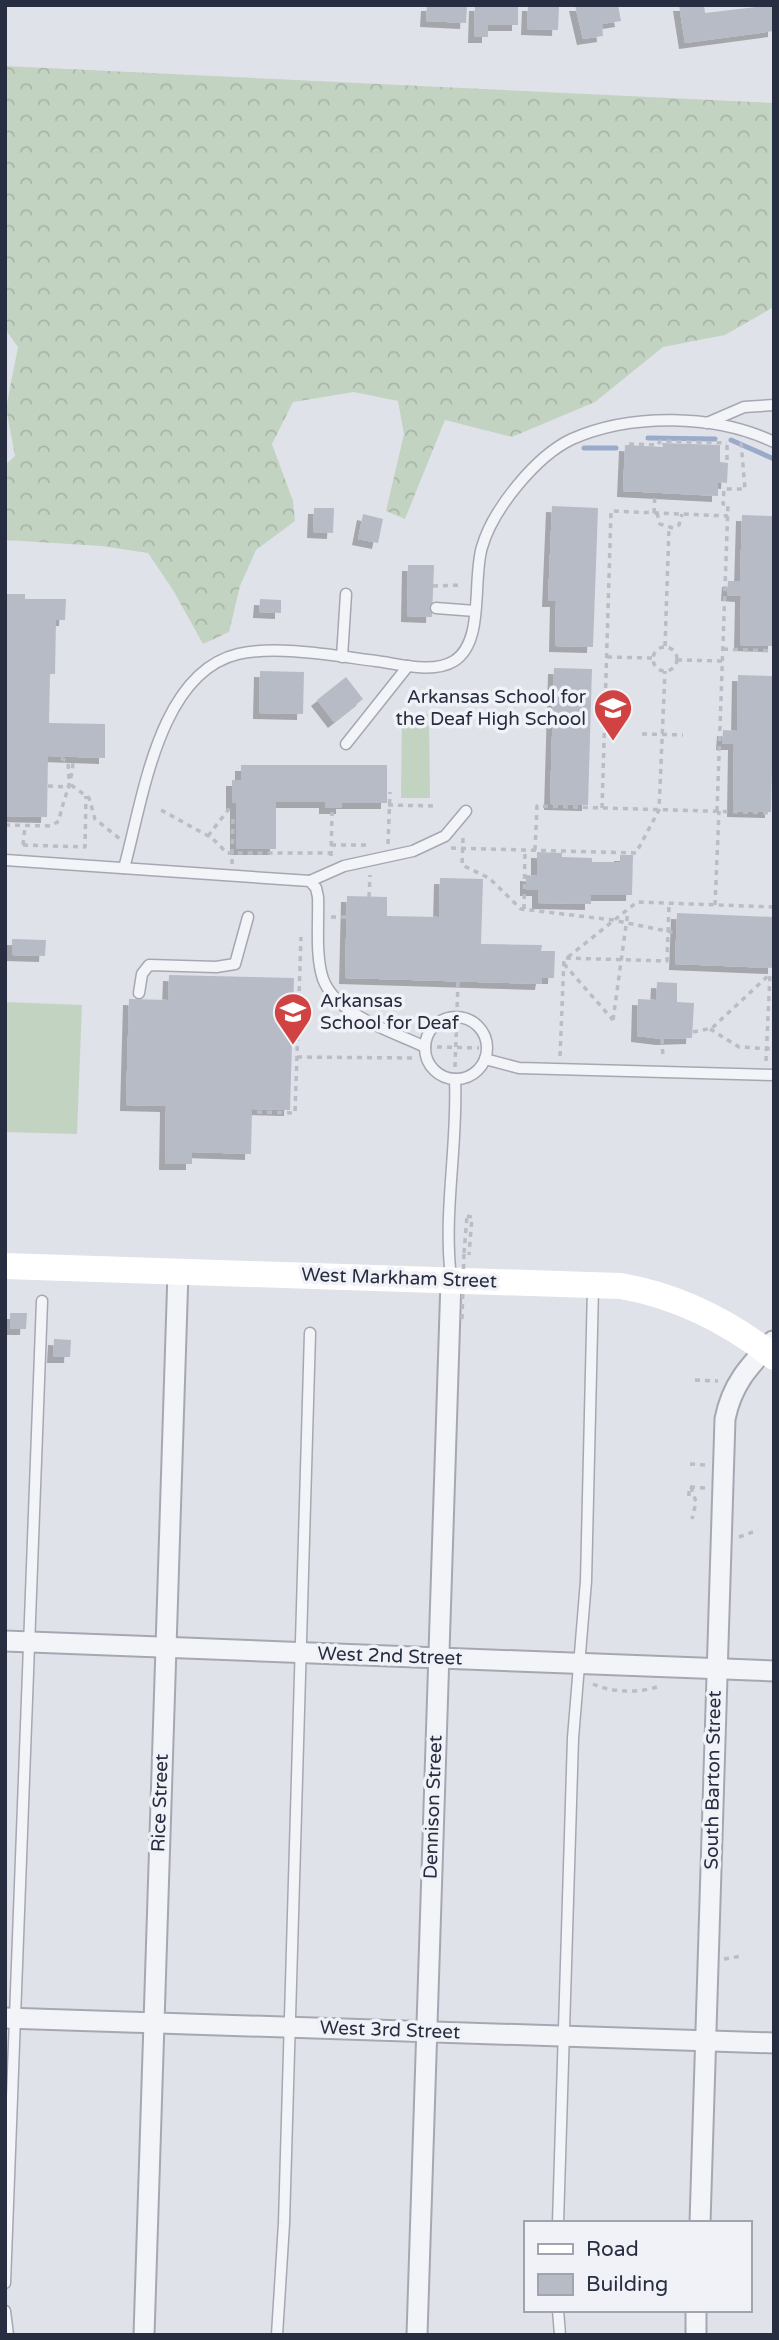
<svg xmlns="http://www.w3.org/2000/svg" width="779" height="2340" font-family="'Varela Round',sans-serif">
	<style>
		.forest { fill: url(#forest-crowns) }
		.garden { fill: #c3d3c1 }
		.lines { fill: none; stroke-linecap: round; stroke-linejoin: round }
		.stream { stroke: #9aaaca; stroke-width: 5 }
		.building { fill: #b7bbc6; filter: url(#shadow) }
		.lane-casing { stroke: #a5a8b3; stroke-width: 13 }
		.street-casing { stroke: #a5a8b3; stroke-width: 23 }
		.path { stroke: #babdc5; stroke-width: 3.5; stroke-dasharray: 5 5; stroke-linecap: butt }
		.lane { stroke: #f3f4f8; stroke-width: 10 }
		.street { stroke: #f3f4f8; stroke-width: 19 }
		.secondary { stroke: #fff; stroke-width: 26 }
		.path-bridge { stroke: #babdc5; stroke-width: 3.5; stroke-dasharray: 5 5; stroke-linecap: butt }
		.labels { text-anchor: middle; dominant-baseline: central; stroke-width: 7; stroke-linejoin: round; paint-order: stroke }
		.poi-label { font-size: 19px; fill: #282e41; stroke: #f0f2f7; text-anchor: end }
		.street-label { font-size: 19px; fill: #282e41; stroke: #f0f2f7 }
	</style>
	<defs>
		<pattern id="forest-crowns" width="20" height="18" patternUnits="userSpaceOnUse" patternTransform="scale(1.75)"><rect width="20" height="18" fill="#c3d3c1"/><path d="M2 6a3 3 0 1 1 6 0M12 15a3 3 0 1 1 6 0" fill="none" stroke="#a8b5a7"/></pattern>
		<filter id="shadow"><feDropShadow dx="-6" dy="6" stdDeviation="0" flood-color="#0004"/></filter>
	</defs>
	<rect width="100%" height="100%" fill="#e0e2e9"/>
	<!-- forest -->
	<polygon class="forest" points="5,66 774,103 774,307 725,335 663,347 595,402 512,437 445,420 405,519 386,511 404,434 398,401 354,392 293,402 272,444 293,501 295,521 256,550 240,586 229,632 203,644 173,590 148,553 101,546 5,540 5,465 15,456 6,408 18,347 5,329"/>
	<!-- garden -->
	<g class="garden">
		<polygon points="402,714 429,714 430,798 401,798"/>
		<polygon points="5,1002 82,1005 77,1134 5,1132"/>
	</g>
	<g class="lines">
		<!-- stream -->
		<g class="stream">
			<polyline points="648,438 715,439"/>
			<polyline points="731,440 774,459"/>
			<polyline points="584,448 616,448"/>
		</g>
	</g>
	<!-- building -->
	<g class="building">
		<polygon points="427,5 467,5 466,23 426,21"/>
		<polygon points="475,5 518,5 518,25 488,25 488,37 474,37"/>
		<polygon points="528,5 559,5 558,30 527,29"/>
		<polygon points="575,5 618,5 621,21 602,24 603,36 583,39"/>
		<polygon points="679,5 704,5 705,13 774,5 774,31 685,43"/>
		<polygon points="662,443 720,445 720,462 728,463 727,483 718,482 718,496 623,491 625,445 663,447"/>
		<polygon points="552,506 598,508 593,647 555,646 556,601 548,601"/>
		<polygon points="314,508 334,508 333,533 313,532"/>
		<polygon points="363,514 383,519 378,543 358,539"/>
		<polygon points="742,515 774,516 774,646 740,645 741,596 727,595 728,581 740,581"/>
		<polygon points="408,565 434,565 432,617 407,616"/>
		<polygon points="5,594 25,594 25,599 66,599 65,620 56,620 55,674 50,674 49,723 105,724 105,758 48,756 47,817 5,816"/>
		<polygon points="260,599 281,600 281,613 259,612"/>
		<polygon points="554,668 592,669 588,805 550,804"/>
		<polygon points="260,671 304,672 303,714 259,713"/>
		<polygon points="738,675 774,676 771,812 733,811 734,744 722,744 723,730 737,731"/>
		<polygon points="346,677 363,699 334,722 317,700"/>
		<polygon points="241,765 387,765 387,803 342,803 342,808 325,808 325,802 276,802 276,849 236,849 236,803 232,803 232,780 241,780"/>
		<polygon points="537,852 562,853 562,857 592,858 592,862 620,862 620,855 633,855 632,895 591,895 591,904 538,903 538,890 526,890 526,875 537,876"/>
		<polygon points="440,878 483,879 481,944 542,945 541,951 555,951 554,978 542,978 541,984 345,978 347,896 387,897 387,916 439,917"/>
		<polygon points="677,913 774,917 774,968 675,964"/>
		<polygon points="12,939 46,940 45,956 12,955"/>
		<polygon points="169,975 294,978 290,1110 252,1109 251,1154 192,1152 192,1164 165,1164 166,1106 126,1105 129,999 168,1000"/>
		<polygon points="657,982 677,983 677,1002 694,1003 692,1038 662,1039 637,1036 638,999 656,1000"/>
		<polygon points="10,1313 27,1313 26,1329 10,1329"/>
		<polygon points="54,1339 71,1340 70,1357 53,1357"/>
	</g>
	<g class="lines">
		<!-- lane casing -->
		<g class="lane-casing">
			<g id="lane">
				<polyline points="707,423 744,407 774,405"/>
				<polyline points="436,608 475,611"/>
				<polyline points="342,657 346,594"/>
				<polyline points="346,744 408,666"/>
				<path d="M5,860L310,881L316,888L318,897C319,922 315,955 323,979C337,1016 392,1031 425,1047"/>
				<path d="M124,868C143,800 158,673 238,654C277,645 336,656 376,661C399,664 433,674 454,661C485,642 472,580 482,547C493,509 536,456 572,439C631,413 715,414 774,442"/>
				<polyline points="310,881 344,866 413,851 445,836 466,811"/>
				<polyline points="139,993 142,974 149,965 216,967 235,964 248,917"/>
				<circle cx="456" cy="1048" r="31"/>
				<polyline points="485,1059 519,1068 774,1075"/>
				<path d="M451,1278C443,1212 458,1145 455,1079"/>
				<polyline points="558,2223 573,1738 586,1581 593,1288"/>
				<polyline points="5,2283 42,1301"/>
				<polyline points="558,2310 560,2335"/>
				<polyline points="5,2311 8,2335"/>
				<polyline points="277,2335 284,2223 310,1333"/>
			</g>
		</g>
		<!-- street casing -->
		<g class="street-casing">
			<g id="street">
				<polyline points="5,1641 774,1671"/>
				<polyline points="5,2018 774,2043"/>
				<path d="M700,2223L725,1419C732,1384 749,1366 773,1341"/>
				<polyline points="144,2335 178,1272"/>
				<polyline points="417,2335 451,1280"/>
				<polyline points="696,2335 696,2310"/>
			</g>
		</g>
		<!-- path -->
		<g class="path">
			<polyline points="629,444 658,445 660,441 727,443"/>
			<polyline points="727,460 727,444"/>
			<polyline points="654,513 655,493"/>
			<polyline points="657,513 660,524 673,528 679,525 682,514"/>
			<polyline points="433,586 463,585"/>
			<polyline points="665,646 669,528"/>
			<circle cx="665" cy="659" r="12"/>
			<polyline points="723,649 774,651"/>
			<polyline points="607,657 652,658"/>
			<polyline points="677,660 722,661"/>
			<polyline points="642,734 683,735"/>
			<polyline points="61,758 68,762 69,780 72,782"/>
			<polyline points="71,785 89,798 95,819 120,839"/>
			<polyline points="48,786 70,787"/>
			<polyline points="388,805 438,806"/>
			<polyline points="602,808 611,511 728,516"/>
			<polyline points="161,810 212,838 227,853 331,853"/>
			<polyline points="717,811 728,504 723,504 724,489 745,489 741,442"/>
			<path d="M5,825L51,826L59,821C63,798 73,782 73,758"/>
			<polyline points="208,836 232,805"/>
			<polyline points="463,838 462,865 489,878 521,909 613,920 676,933"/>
			<polyline points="388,844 390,792"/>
			<polyline points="23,845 85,847 86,796"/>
			<polyline points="23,845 25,826"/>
			<polyline points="331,845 367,845"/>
			<polyline points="451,848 636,853 659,810 665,671"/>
			<polyline points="535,850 537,806 774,813"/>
			<polyline points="331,856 332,812"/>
			<polyline points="232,864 233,814"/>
			<polyline points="369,897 370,875"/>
			<polyline points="715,905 719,811"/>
			<polyline points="524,909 525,850"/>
			<polyline points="331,917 347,917"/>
			<polyline points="568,957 637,902 774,907"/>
			<polyline points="564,964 613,1020"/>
			<polyline points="613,1020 628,911"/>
			<polyline points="710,1029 739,1047 774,1049"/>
			<polyline points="693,1032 712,1028 770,974"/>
			<polyline points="662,1039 663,1058"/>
			<polyline points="437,1047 479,1048"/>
			<polyline points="560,1056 564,958 667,961 669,904"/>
			<polyline points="297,1057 414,1058"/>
			<polyline points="766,1061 770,974"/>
			<polyline points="455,1067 458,981"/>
			<polyline points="257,1112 295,1113 301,937"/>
			<polyline points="467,1216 472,1217 469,1255"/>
			<polyline points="464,1253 467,1216"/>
			<polyline points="695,1380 718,1381"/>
			<polyline points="690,1464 706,1465"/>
			<polyline points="691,1487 696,1502 692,1519"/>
			<polyline points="689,1496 689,1487 706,1488"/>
			<polyline points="739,1537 758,1530"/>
			<path d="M593,1684C613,1693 640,1693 660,1686"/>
			<polyline points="724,1959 742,1956"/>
		</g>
		<!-- lane -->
		<use href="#lane" class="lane"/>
		<!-- street -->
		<use href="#street" class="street"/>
		<!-- secondary -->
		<path class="secondary" d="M5,1266L621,1286C678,1296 728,1321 774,1357"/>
		<!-- path-bridge -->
		<polyline class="path-bridge" points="462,1319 464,1253"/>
	</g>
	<!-- icons -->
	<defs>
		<g id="school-pin" transform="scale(2.0125)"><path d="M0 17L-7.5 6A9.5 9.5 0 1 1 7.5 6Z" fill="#d14343" stroke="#f0f2f7"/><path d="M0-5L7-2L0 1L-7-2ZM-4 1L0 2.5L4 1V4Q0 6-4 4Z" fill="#fff"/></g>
	</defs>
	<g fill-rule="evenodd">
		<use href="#school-pin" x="613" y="708"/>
		<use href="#school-pin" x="293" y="1012"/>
	</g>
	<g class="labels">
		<!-- poi labels -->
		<g class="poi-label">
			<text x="586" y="697">Arkansas School for<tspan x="586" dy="22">the Deaf High School</tspan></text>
			<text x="320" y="1001" text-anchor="start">Arkansas<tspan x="320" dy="22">School for Deaf</tspan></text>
		</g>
		<!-- street labels -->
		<g class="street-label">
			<text transform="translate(399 1278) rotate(2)">West Markham Street</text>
			<text transform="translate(390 1656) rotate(2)">West 2nd Street</text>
			<text transform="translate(713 1780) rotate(-89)">South Barton Street</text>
			<text transform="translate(160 1803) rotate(-88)">Rice Street</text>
			<text transform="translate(433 1807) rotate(-88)">Dennison Street</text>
			<text transform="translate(390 2030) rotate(2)">West 3rd Street</text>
		</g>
	</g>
	<!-- border -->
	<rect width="779" height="2340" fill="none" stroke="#282e41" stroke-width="14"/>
	<!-- legend -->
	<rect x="524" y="2221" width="228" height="91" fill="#f0f2f7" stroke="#a0a4ae" stroke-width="2"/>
	<rect x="538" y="2244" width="35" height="10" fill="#ffffff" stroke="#a0a4ae" stroke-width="2"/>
	<text x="586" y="2256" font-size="21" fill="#282e41">Road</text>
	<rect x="538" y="2274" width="35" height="21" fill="#b7bbc6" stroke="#a0a4ae" stroke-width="2"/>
	<text x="586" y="2291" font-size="21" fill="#282e41">Building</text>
</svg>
